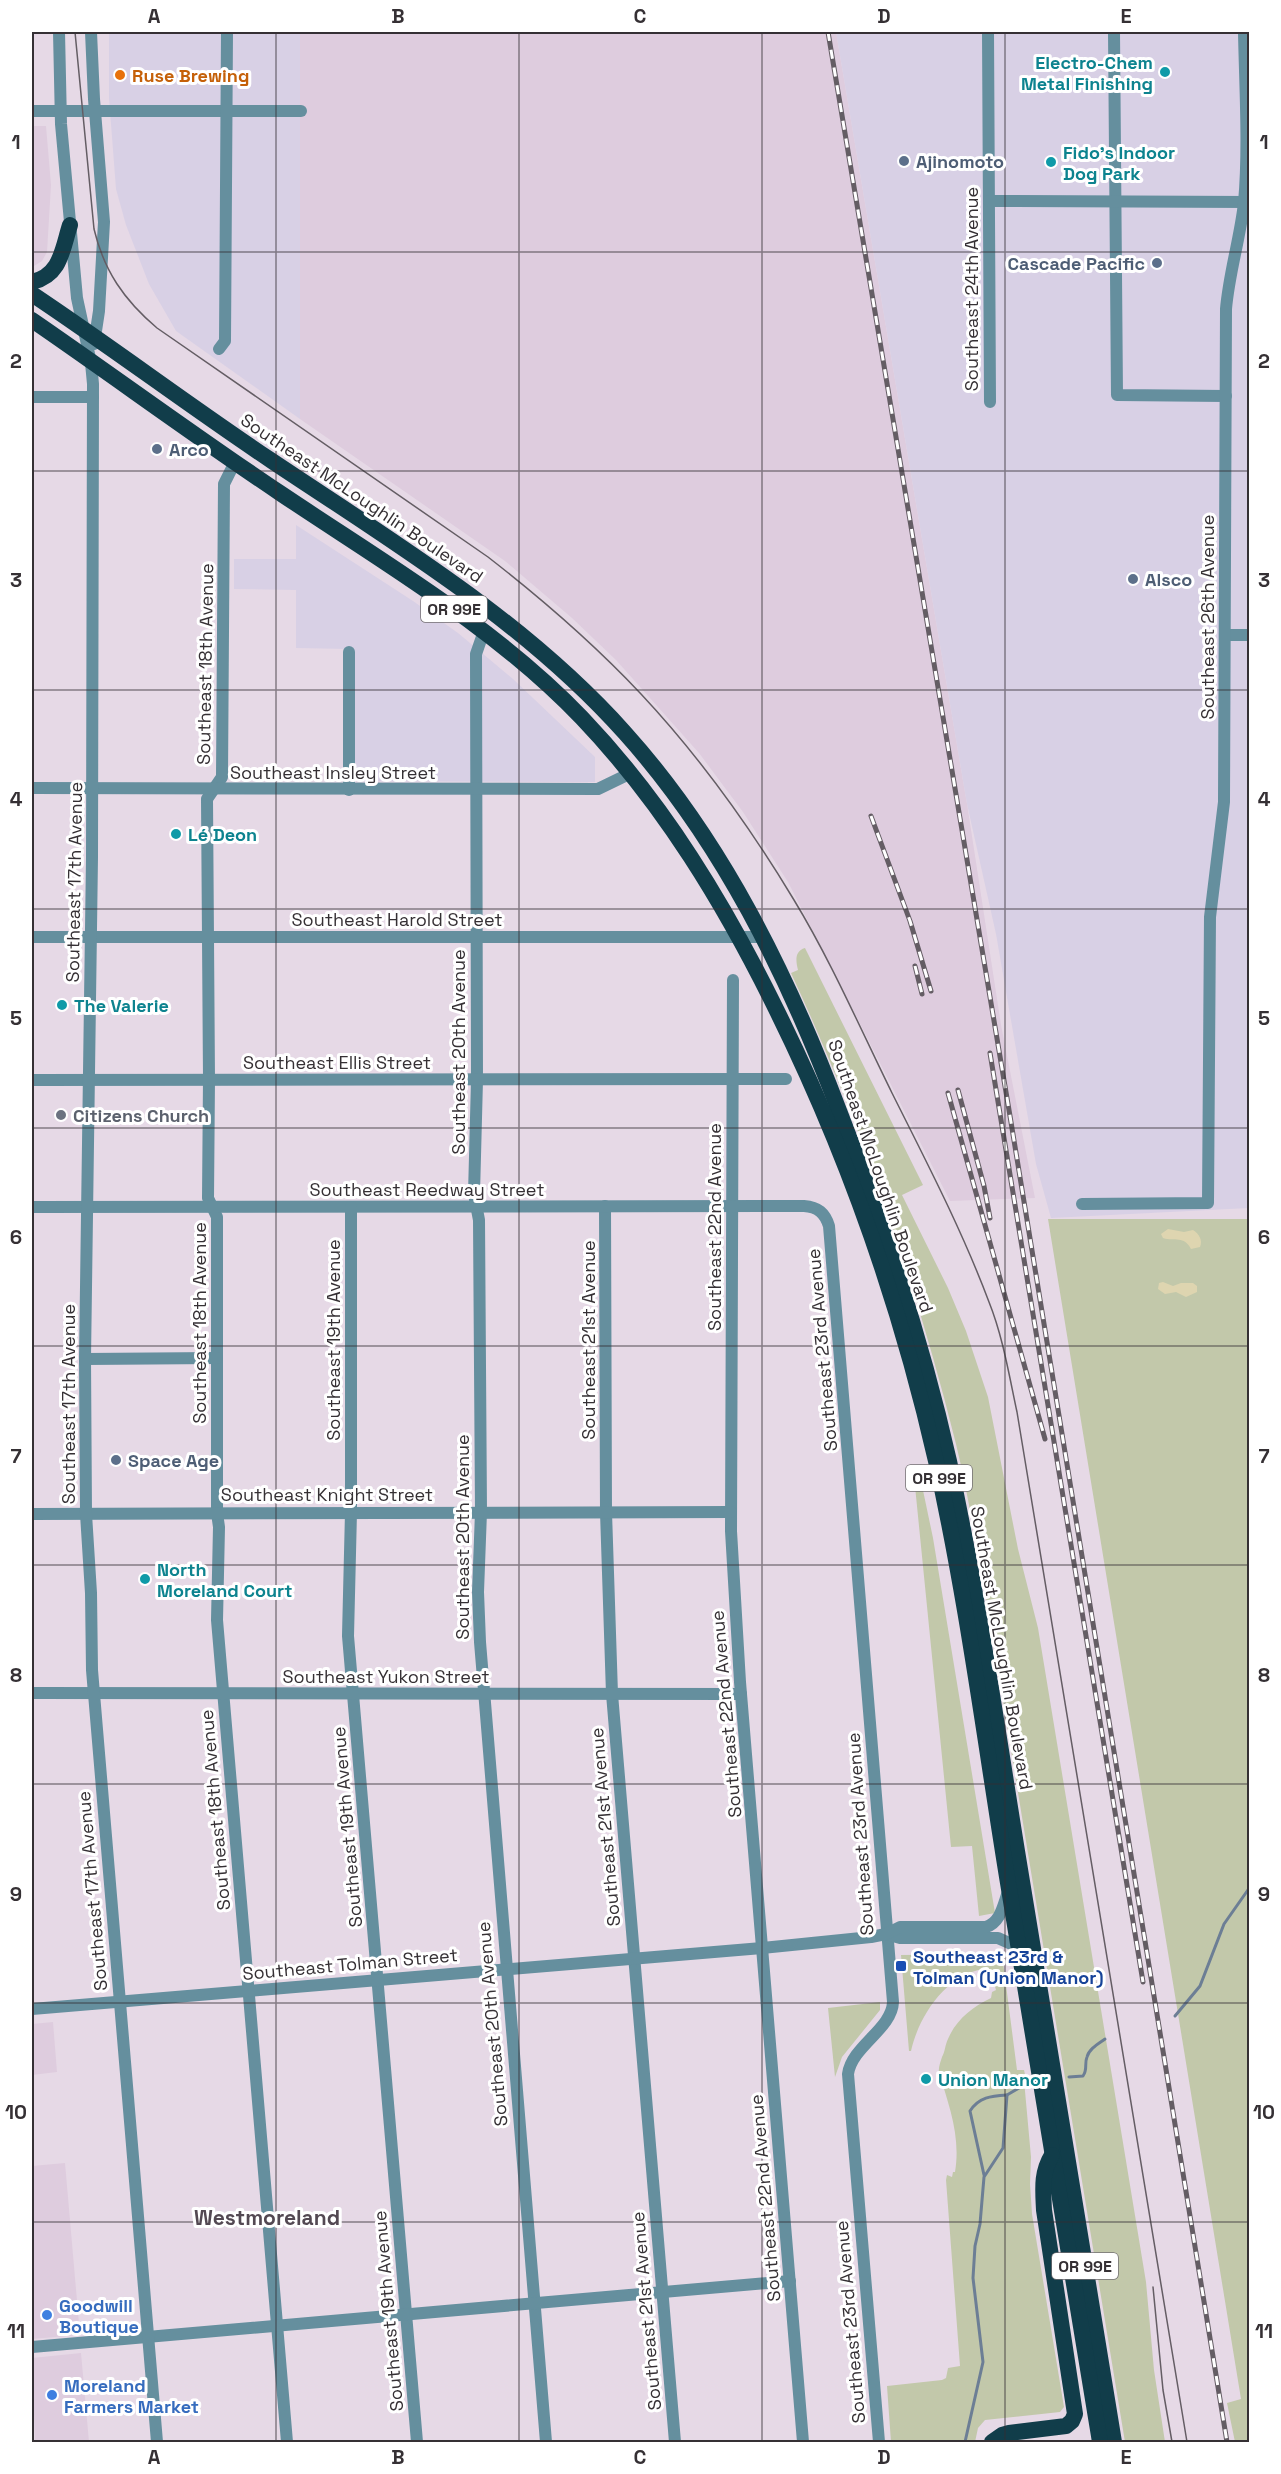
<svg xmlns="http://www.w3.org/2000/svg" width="1281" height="2474" font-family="'Space Grotesk',sans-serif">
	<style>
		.built { fill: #deccde }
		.industrial { fill: #d8d0e5 }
		.green { fill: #c2c8aa }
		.sand { fill: #ded5b0 }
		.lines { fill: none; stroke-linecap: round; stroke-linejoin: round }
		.stream { stroke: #6c7e95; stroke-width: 3 }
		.minor { stroke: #658f9e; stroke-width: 12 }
		.tertiary { stroke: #658f9e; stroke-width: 12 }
		.trunk { stroke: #113d4a; stroke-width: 16 }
		.tram { stroke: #645d64; stroke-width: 1.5 }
		.rail-casing { stroke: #645d64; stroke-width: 5 }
		.rail { stroke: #fff; stroke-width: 3; stroke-dasharray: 9; stroke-linecap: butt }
		.grid { fill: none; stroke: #353034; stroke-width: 1.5; stroke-opacity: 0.55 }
		.culture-dot { fill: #0f9aa8; stroke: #fff; stroke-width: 2 }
		.food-dot { fill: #e8710a; stroke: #fff; stroke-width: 2 }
		.service-dot { fill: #5c6f8a; stroke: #fff; stroke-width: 2 }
		.worship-dot { fill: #6b7280; stroke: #fff; stroke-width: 2 }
		.transit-dot { fill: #1a4fb4; stroke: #fff; stroke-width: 2 }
		.shop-dot { fill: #3f7fe0; stroke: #fff; stroke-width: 2 }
		.labels { text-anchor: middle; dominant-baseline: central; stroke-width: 6; stroke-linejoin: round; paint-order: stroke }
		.shield { fill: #fff; stroke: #726e71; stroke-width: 1.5 }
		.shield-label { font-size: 16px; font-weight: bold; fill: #353034 }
		.culture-label { font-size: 18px; font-weight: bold; fill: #0d838f; stroke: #fff; text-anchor: start }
		.food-label { font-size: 18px; font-weight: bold; fill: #c56008; stroke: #fff; text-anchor: start }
		.service-label { font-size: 18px; font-weight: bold; fill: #4e5e75; stroke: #fff; text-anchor: start }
		.street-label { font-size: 18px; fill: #353034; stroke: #fff }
		.worship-label { font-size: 18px; font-weight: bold; fill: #5b616d; stroke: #fff; text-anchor: start }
		.transit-label { font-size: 18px; font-weight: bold; fill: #164399; stroke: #fff; text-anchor: start }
		.shop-label { font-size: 18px; font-weight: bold; fill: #366cbe; stroke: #fff; text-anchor: start }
		.quarter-label { font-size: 21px; font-weight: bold; fill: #534852; stroke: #fff }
		.neatline { fill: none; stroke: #353034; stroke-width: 2 }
		.grid-label { font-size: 20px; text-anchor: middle; font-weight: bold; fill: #353034 }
	</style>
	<rect width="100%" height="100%" fill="#e6d9e6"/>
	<!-- built -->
	<g class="built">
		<polygon points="300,32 836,32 967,804 1001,1025 1035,1198 950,1201 788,882 743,812 699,753 616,660 572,618 505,561 300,419"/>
		<polygon points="32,126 46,126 51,185 47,252 42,261 34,266 32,266"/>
		<polygon points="53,2022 57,2072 32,2075 32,2024"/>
		<polygon points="65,2163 80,2335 32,2339 32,2166"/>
		<polygon points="81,2353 89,2442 35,2442 32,2358"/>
	</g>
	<!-- industrial -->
	<g class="industrial">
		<polygon points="109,32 300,32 300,419 176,331 149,284 126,225 116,189 109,98"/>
		<polygon points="836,32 1249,32 1249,1208 1051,1218 1036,1164 996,934 967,804"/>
		<polygon points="296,525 413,601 458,633 513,679 595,757 595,782 348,781 348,649 296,648 296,590 234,589 234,559 296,559"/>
	</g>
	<!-- green -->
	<g class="green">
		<path d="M805,948L923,1185L902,1195L948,1288L966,1331L988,1397L1018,1549L1038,1628L1146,2282L1154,2370L1165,2442H1125L981,1568C973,1527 966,1485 956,1444C916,1283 861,1124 791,973L798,970C796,962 794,951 805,948Z"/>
		<polygon points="1048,1219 1249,1219 1249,2442 1235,2442 1227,2403 1241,2399"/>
		<polygon points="914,1476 920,1476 933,1538 995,1913 979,1916 972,1846 951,1847"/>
		<path d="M1002,1954L1017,2070H1024L1026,2079L1024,2080L1031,2157L1030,2184L1032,2214L1064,2407L1060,2412L985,2420L978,2428L975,2442H891L887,2386L942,2380L946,2378L948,2368L960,2366L946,2180L947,2175L952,2177L953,2172H955C961,2137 949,2105 939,2073C938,2067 941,2061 942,2057C945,2052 945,2045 948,2039C956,2020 972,2007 991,1998L992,1992L996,1990L993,1980L988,1981L984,1969C947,1974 919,2015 911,2051H909L901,1955Z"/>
		<polygon points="880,2002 880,2010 842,2057 835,2077 828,2008"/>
	</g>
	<!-- sand -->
	<g class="sand">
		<path d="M1168,1229L1184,1232L1193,1230C1199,1234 1203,1240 1200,1247L1191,1249C1184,1235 1175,1242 1163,1238L1161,1234Z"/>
		<polygon points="1163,1282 1173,1286 1181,1283 1193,1283 1197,1286 1197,1292 1186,1297 1176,1292 1165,1294 1158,1289 1159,1283"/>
	</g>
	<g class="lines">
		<!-- stream -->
		<g class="stream">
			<polyline points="1175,2016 1200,1986 1224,1924 1250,1887"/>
			<path d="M1069,2077L1083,2076C1088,2069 1084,2064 1087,2057C1089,2049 1098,2044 1105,2039"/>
			<path d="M984,2175L970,2111C979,2097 991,2096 1007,2095"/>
			<polyline points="965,2442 983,2362 973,2278 975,2246 980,2224 984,2177 1003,2148 1007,2095 1024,2085"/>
		</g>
		<!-- minor -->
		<g class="minor">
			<polyline points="988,32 990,402"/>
			<polyline points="1114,32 1117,395 1226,396"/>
			<polyline points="32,111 301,111"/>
			<polyline points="989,201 1250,202"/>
			<polyline points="219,349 225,341 227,32"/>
			<polyline points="32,397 93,397"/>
			<polyline points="235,462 224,484 222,777 207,799 209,1079 208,1198 217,1217 217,1513 219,1527 217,1620 287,2442"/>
			<polyline points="484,631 476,654 477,1080 474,1194 479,1220 481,1512 478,1592 480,1642 546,2442"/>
			<polyline points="1225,635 1250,635"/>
			<polyline points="32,788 598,789 631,773"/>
			<polyline points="349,790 349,652"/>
			<polyline points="32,937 762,937"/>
			<polyline points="733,980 731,1531 740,1682 803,2442"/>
			<polyline points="32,1080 786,1079"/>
			<path d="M1082,1204L1208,1203L1210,917L1224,802L1226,309C1229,273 1240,239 1244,203C1249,147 1245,88 1244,32"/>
			<polyline points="605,1206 606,1512 612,1694 675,2442"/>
			<path d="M32,1207L804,1206C818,1207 825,1213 829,1226L893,2002C892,2029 852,2046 848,2074L879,2442"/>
			<polyline points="351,1207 351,1512 348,1636 417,2442"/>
			<polyline points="85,1359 217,1358"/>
			<polyline points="32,1514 731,1512"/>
			<polyline points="32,1693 741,1694"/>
			<polyline points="886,1934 900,1938 998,1938 1018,1947"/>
			<path d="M32,2009L762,1948L871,1937L886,1934L900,1927H986C1001,1922 1003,1905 1008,1892"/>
			<polyline points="32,2347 790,2281"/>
		</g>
		<!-- tertiary -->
		<g class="tertiary">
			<polyline points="59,32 61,124 77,298 91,363 93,384 92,857 85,1359 86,1514 91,1593 92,1670 157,2442"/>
			<polyline points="91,32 94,99 104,222 99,311 94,344"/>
		</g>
		<!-- trunk -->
		<g class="trunk">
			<path d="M32,282C61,275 62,250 70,225"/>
			<path d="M32,294C113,348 191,407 272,461C396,544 525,621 625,733C722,841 787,974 838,1108C883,1223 922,1341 949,1461C977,1590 996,1721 1017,1851C1050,2048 1083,2245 1114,2442"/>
			<path d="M32,320C115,377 196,437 280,493C384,563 495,627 582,718C664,804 725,905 777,1011C848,1155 900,1303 936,1461C967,1600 985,1742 1008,1883C1037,2070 1069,2256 1100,2442"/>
			<path d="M992,2442L1002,2435L1009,2433L1066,2426L1072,2421L1075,2414L1044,2210C1043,2189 1041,2173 1052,2155"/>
		</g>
		<!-- tram -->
		<g class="tram">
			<path d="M75,32L94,229C104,271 124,300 157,328L488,557C542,599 594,644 641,694C700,757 750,827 794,900C831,961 860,1028 892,1093C926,1161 962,1230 989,1302C1003,1337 1009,1375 1017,1412L1187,2442"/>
			<polyline points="1153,2287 1163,2390 1172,2442"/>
		</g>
		<!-- rail casing -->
		<g class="rail-casing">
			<g id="rail">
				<polyline points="828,32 1010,1116 1227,2442"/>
				<polyline points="871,816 910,921 931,991"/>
				<polyline points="915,966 922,994"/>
				<polyline points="990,1053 1143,1982"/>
				<polyline points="958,1090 984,1186 990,1218"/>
				<polyline points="948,1093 1045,1439"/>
			</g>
		</g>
		<!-- rail -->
		<use href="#rail" class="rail"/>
	</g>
	<!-- grid -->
	<path class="grid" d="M276,32V2442M519,32V2442M762,32V2442M1005,32V2442M32,252H1250M32,471H1250M32,690H1250M32,909H1250M32,1128H1250M32,1346H1250M32,1565H1250M32,1784H1250M32,2003H1250M32,2222H1250"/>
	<!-- markers -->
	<g class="culture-dot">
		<circle cx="1165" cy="72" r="6"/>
		<circle cx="1051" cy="162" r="6"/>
		<circle cx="176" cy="834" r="6"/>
		<circle cx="62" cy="1005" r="6"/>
		<circle cx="145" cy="1579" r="6"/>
		<circle cx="926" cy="2079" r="6"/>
	</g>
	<circle class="food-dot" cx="120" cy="75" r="6"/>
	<g class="service-dot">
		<circle cx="904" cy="161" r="6"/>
		<circle cx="1157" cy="263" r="6"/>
		<circle cx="157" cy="449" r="6"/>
		<circle cx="1133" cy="579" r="6"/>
		<circle cx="116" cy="1460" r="6"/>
	</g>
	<circle class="worship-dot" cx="61" cy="1115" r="6"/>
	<rect class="transit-dot" x="895" y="1960" width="12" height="12" rx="3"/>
	<g class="shop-dot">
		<circle cx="47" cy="2315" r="6"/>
		<circle cx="52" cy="2395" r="6"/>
	</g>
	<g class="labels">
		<!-- shield labels -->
		<g class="shield">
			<rect x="421" y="596" width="66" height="26" rx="4.5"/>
			<rect x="906" y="1465" width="66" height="26" rx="4.5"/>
			<rect x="1052" y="2253" width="66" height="26" rx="4.5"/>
		</g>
		<g class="shield-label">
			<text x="454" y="609">OR 99E</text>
			<text x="939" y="1478">OR 99E</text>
			<text x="1085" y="2266">OR 99E</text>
		</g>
		<!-- culture labels -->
		<g class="culture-label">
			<text x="1153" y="62" text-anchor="end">Electro-Chem<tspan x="1153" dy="21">Metal Finishing</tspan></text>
			<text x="1063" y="152">Fido's Indoor<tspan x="1063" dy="21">Dog Park</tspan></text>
			<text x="188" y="834">Lé Deon</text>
			<text x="74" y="1005">The Valerie</text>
			<text x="157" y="1569">North<tspan x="157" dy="21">Moreland Court</tspan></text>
			<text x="938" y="2079">Union Manor</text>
		</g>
		<!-- food labels -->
		<g class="food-label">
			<text x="132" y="75">Ruse Brewing</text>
		</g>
		<!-- service labels -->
		<g class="service-label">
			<text x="916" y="161">Ajinomoto</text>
			<text x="1145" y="263" text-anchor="end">Cascade Pacific</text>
			<text x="169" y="449">Arco</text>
			<text x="1145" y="579">Alsco</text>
			<text x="128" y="1460">Space Age</text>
		</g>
		<!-- street labels -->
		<g class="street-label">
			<text transform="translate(971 289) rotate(-90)">Southeast 24th Avenue</text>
			<text transform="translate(362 498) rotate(34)">Southeast McLoughlin Boulevard</text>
			<text transform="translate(1207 617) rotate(-90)">Southeast 26th Avenue</text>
			<text transform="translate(205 664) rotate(-89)">Southeast 18th Avenue</text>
			<text x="333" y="772">Southeast Insley Street</text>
			<text transform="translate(74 882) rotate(-89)">Southeast 17th Avenue</text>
			<text x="397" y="919">Southeast Harold Street</text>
			<text transform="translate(458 1052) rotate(-90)">Southeast 20th Avenue</text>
			<text x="337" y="1062">Southeast Ellis Street</text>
			<text transform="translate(881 1176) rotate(71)">Southeast McLoughlin Boulevard</text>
			<text x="427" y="1189">Southeast Reedway Street</text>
			<text transform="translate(714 1227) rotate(-90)">Southeast 22nd Avenue</text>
			<text transform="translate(199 1323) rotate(-90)">Southeast 18th Avenue</text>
			<text transform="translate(333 1340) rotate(-90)">Southeast 19th Avenue</text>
			<text transform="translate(588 1340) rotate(-90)">Southeast 21st Avenue</text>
			<text transform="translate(822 1350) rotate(-95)">Southeast 23rd Avenue</text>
			<text transform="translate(68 1404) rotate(-90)">Southeast 17th Avenue</text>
			<text x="327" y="1494">Southeast Knight Street</text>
			<text transform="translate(462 1537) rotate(-90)">Southeast 20th Avenue</text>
			<text transform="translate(1002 1648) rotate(80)">Southeast McLoughlin Boulevard</text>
			<text x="386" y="1676">Southeast Yukon Street</text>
			<text transform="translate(726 1714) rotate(-95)">Southeast 22nd Avenue</text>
			<text transform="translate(215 1810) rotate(-95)">Southeast 18th Avenue</text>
			<text transform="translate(347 1827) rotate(-95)">Southeast 19th Avenue</text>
			<text transform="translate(605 1827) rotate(-95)">Southeast 21st Avenue</text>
			<text transform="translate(860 1834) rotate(-94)">Southeast 23rd Avenue</text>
			<text transform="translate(92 1891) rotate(-95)">Southeast 17th Avenue</text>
			<text transform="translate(350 1964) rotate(-5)">Southeast Tolman Street</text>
			<text transform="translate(492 2024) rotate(-95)">Southeast 20th Avenue</text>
			<text transform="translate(765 2198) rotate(-95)">Southeast 22nd Avenue</text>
			<text transform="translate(388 2311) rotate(-95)">Southeast 19th Avenue</text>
			<text transform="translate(646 2311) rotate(-95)">Southeast 21st Avenue</text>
			<text transform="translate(850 2322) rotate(-95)">Southeast 23rd Avenue</text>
		</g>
		<!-- worship labels -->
		<g class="worship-label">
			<text x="73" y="1115">Citizens Church</text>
		</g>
		<!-- transit labels -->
		<g class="transit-label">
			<text x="913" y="1956">Southeast 23rd &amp;<tspan x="913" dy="21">Tolman (Union Manor)</tspan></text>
		</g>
		<!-- shop labels -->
		<g class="shop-label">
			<text x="59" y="2305">Goodwill<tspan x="59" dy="21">Boutique</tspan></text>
			<text x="64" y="2385">Moreland<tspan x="64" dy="21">Farmers Market</tspan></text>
		</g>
		<!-- quarter labels -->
		<g class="quarter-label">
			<text x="267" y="2217">Westmoreland</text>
		</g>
	</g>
	<!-- border -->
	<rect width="1281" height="2474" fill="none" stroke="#ffffff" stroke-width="66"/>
	<rect x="33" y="33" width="1215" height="2408" class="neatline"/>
	<g class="grid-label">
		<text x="154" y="23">A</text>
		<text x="398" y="23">B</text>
		<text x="640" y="23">C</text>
		<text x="884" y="23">D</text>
		<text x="1126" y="23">E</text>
		<text x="16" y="149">1</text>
		<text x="1264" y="149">1</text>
		<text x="16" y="368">2</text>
		<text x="1264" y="368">2</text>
		<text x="16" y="587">3</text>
		<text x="1264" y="587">3</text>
		<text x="16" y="806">4</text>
		<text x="1264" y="806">4</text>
		<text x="16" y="1025">5</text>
		<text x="1264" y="1025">5</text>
		<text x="16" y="1244">6</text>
		<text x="1264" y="1244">6</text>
		<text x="16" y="1463">7</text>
		<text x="1264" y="1463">7</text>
		<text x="16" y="1682">8</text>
		<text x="1264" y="1682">8</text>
		<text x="16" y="1901">9</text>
		<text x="1264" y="1901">9</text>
		<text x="16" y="2119">10</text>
		<text x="1264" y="2119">10</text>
		<text x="16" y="2338">11</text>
		<text x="1264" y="2338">11</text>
		<text x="154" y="2464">A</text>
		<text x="398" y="2464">B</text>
		<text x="640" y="2464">C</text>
		<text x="884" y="2464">D</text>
		<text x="1126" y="2464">E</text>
	</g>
</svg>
